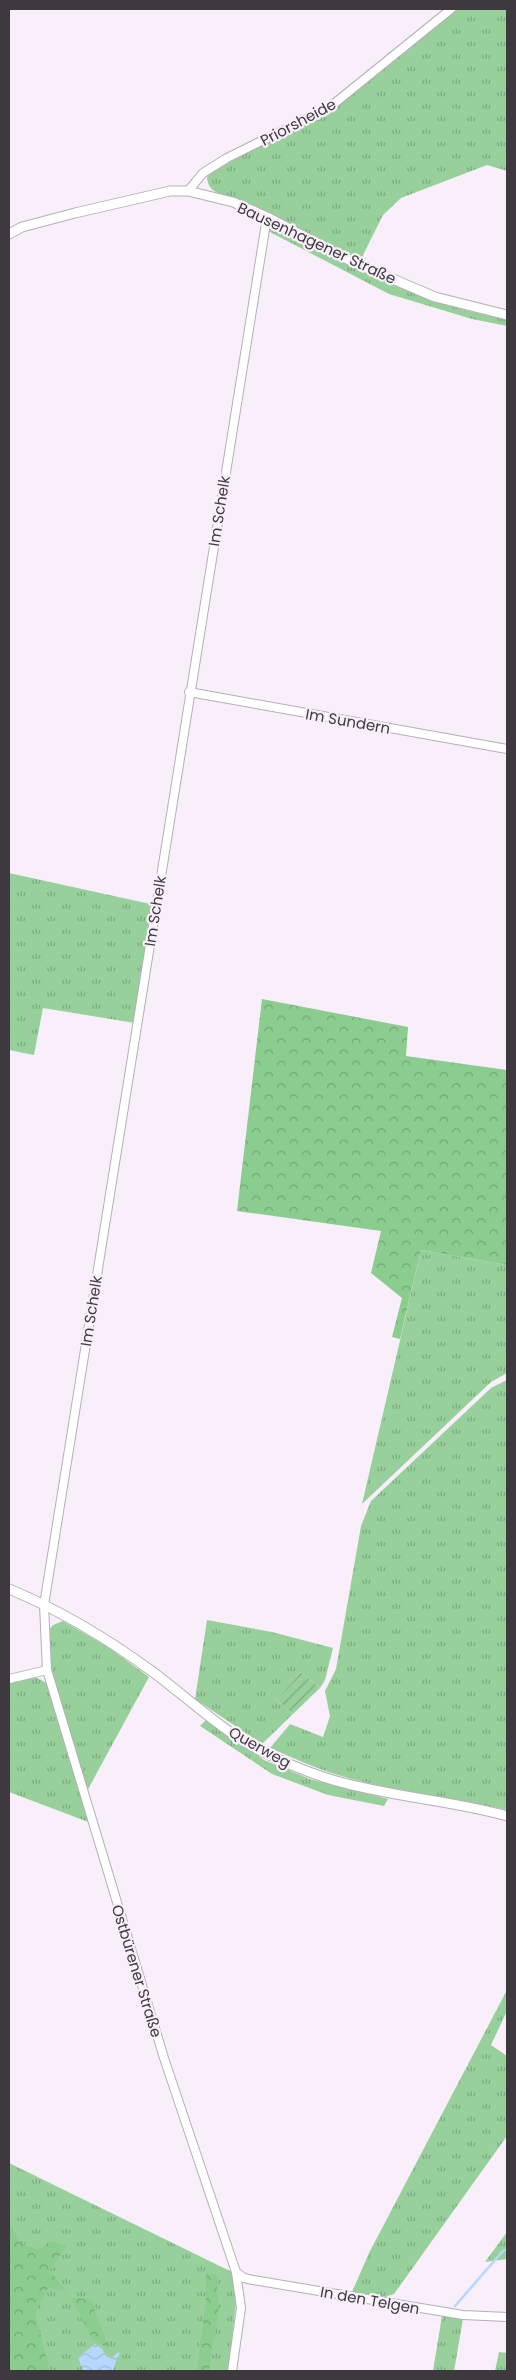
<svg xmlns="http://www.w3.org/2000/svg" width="516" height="2380" font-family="Poppins,sans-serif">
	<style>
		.grass { fill: url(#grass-tufts) }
		.forest { fill: url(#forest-crowns) }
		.garden { fill: url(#garden-furrows) }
		.water { fill: url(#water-waves) }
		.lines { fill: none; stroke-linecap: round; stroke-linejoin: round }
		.stream { stroke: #b7d7ff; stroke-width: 2.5 }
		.minor-casing { stroke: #b6aeb8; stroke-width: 10 }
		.tertiary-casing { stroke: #b6aeb8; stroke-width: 11 }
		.minor { stroke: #fff; stroke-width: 8 }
		.tertiary { stroke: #fff; stroke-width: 9 }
		.labels { text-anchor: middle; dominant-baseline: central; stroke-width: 4.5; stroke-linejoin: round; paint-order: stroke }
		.street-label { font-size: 15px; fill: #3d393e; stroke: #f8effa }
	</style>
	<defs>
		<pattern id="grass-tufts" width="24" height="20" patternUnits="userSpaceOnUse" patternTransform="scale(1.25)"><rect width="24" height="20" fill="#98d09b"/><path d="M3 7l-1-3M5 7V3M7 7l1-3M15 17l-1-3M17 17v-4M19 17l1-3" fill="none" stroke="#7daa80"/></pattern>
		<pattern id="forest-crowns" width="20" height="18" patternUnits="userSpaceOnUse" patternTransform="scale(1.25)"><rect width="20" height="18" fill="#8bcc8f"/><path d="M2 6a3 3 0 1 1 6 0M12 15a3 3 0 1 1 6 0" fill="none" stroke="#73a776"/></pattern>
		<pattern id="garden-furrows" width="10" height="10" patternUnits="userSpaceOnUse" patternTransform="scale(1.25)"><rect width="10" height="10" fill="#98d09b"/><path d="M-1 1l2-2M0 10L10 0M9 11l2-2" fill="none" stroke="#7daa80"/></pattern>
		<pattern id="water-waves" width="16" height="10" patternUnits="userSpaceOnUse" patternTransform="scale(1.25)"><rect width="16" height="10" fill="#b7d7ff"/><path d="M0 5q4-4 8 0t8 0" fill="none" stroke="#9eb9dc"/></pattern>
	</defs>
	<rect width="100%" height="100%" fill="#f8effa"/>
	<!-- grass -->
	<g class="grass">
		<path d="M453,9H507V171L487,165L401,198L383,215L360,261L234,198C221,194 208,193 207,177L212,171L332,109Z"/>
		<path d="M272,227H277C351,264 424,306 507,319V326L472,319L389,294L268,231Z"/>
		<polygon points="9,873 155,905 135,1023 43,1008 34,1055 9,1050"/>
		<polygon points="421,1250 507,1265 507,1373 491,1382 362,1504"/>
		<path d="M507,1380V1810C452,1797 393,1792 338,1775C315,1768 293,1758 270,1748L290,1724L323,1737L330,1716L325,1691L336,1669L361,1526L371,1501L491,1388Z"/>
		<polygon points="207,1620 272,1632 333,1648 325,1680 320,1688 301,1672 276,1700 293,1714 262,1744 195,1699"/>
		<polygon points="63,1621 108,1647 149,1677 86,1793 49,1668 47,1632 53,1625"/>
		<polygon points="33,1676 49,1684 91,1823 9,1792 9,1682"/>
		<polygon points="206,1720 264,1760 310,1779 388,1799 384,1806 328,1795 272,1774 200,1726"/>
		<polygon points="507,1990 507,2011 491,2045 507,2056 507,2136 394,2294 386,2297 352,2292 369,2253"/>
		<polygon points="9,2163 232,2272 237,2295 228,2371 9,2371"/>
		<polygon points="507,2232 507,2259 485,2262"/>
		<polygon points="442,2316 463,2319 454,2371 433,2371"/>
		<polygon points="499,2352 507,2353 507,2371 495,2371"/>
	</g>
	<!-- forest -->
	<g class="forest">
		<polygon points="262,999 408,1027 406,1056 507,1070 507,1265 421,1250 400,1339 392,1337 402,1298 371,1273 381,1231 237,1211"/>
		<polygon points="9,2220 19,2242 38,2250 51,2241 66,2246 50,2271 65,2289 64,2291 48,2288 35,2313 50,2371 9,2371"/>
		<polygon points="206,2273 216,2274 219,2307 209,2371 197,2371 206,2302"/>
		<polygon points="71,2297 91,2300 109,2349 92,2339"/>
	</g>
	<!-- garden -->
	<polygon class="garden" points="301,1672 320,1688 293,1714 276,1700"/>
	<!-- water -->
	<polygon class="water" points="95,2344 102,2349 107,2357 112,2358 118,2352 120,2354 116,2361 113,2371 83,2371 78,2357"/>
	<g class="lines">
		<!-- stream -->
		<polyline class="stream" points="455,2306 502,2252 507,2249"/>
		<!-- minor casing -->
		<g class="minor-casing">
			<g id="minor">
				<polyline points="188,191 203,173 227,158 330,107 451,9"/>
				<polyline points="189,692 507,749"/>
				<polyline points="9,1679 47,1670"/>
				<polyline points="236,2272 244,2278 253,2280 463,2315 507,2317"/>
				<polyline points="232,2371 241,2308 236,2272 164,2058 47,1670 44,1605 267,217"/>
			</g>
		</g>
		<!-- tertiary casing -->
		<g class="tertiary-casing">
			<g id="tertiary">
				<polyline points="9,234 22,227 75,213 170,191 188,191 233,202 267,217 355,263 435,297 507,315"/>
				<path d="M9,1589C60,1610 108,1639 153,1672C189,1699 222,1731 263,1752C286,1763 309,1773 333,1780C390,1797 450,1800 507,1816"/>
			</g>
		</g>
		<!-- minor -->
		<use href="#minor" class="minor"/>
		<!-- tertiary -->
		<use href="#tertiary" class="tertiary"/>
	</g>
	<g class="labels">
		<!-- street labels -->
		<g class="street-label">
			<text transform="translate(298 122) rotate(-28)">Priorsheide</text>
			<text transform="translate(317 243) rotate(25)">Bausenhagener Straße</text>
			<text transform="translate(219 511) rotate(-81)">Im Schelk</text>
			<text transform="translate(348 721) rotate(10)">Im Sundern</text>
			<text transform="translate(155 911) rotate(-81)">Im Schelk</text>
			<text transform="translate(91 1311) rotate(-81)">Im Schelk</text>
			<text transform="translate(260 1747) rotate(29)">Querweg</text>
			<text transform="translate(137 1971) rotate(73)">Ostbürener Straße</text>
			<text transform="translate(370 2300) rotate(10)">In den Telgen</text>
		</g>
	</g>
	<!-- border -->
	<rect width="516" height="2380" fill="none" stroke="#3d393e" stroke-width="20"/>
</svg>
